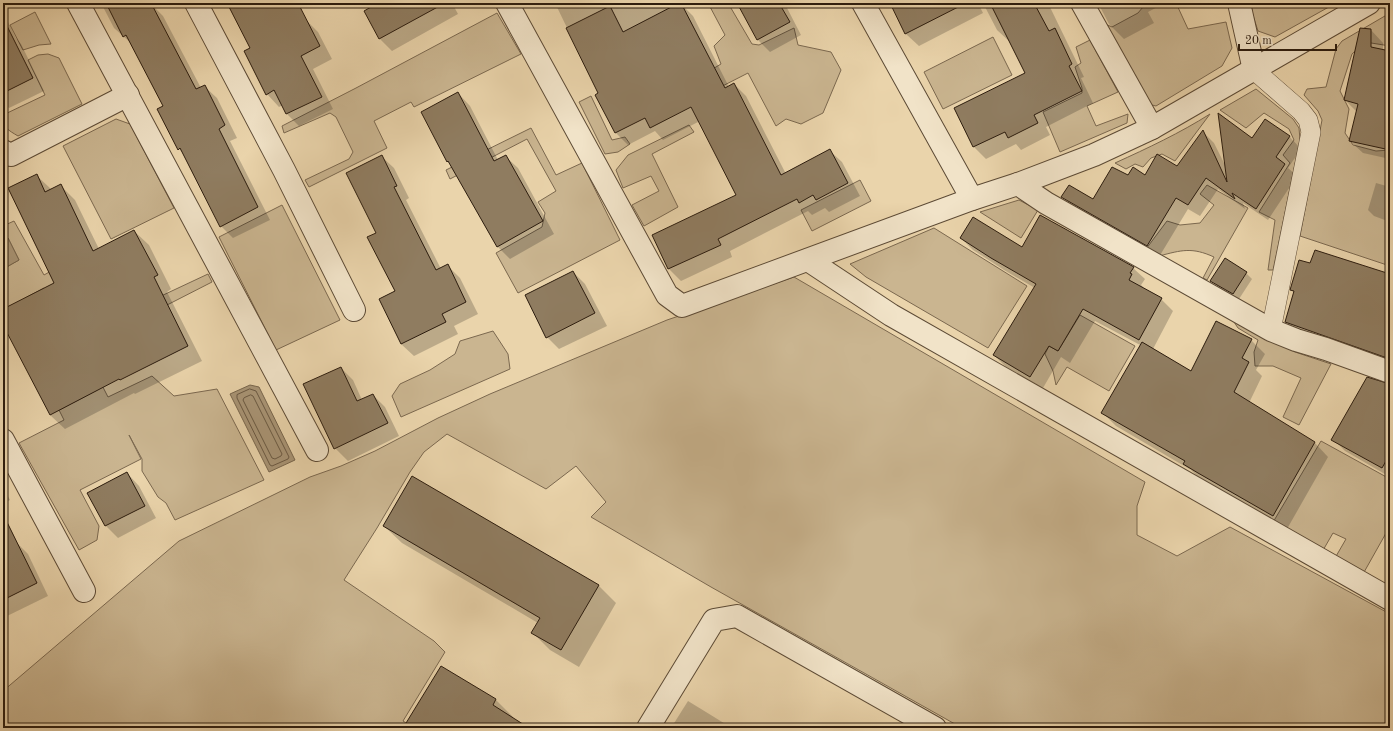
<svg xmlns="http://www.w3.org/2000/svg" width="1393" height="731" font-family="'Old Standard TT',serif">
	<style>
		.green { fill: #cab590; stroke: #7b684f }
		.water { fill: #a99576; stroke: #77654c }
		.shadow { fill: #0003 }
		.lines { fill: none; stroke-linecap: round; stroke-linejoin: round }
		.shore { stroke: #6a5842; stroke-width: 1 }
		.building { fill: #8f7c60; stroke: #2c1c0e }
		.lane-casing { stroke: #5c4a35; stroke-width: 20 }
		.street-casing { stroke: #5c4a35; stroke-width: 24 }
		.lane { stroke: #f1e3c8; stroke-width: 19 }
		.street { stroke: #f1e3c8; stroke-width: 22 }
	</style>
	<rect width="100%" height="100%" fill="#ead4ab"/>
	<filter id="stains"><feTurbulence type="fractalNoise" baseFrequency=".005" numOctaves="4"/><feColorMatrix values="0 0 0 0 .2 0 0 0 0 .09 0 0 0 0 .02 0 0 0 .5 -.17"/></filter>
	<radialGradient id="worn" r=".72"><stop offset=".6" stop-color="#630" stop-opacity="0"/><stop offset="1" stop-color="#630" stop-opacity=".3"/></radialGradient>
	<!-- green -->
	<g class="green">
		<polygon points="708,3 728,3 752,44 759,45 794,28 798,45 831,52 841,70 823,113 801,124 786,119 776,126 748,73 701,97 691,82 721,64 714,46 725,35"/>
		<polygon points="1142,3 1176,3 1188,29 1226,22 1232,48 1222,66 1156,106 1144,103 1103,23 1112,27 1138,13 1143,7"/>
		<polygon points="1249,3 1336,3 1275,37 1258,31"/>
		<polygon points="35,12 51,44 39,45 23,50 10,25"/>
		<polygon points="497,13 521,54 414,107 411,102 374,121 387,148 309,187 305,180 349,159 353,152 336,117 330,113 284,133 282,126 356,88"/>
		<polygon points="1390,13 1390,46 1365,42 1352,54 1340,91 1349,109 1345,133 1353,145 1376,151 1390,150 1390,266 1300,236 1322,120 1318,111 1304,95 1307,89 1326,87 1336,49 1342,41"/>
		<polygon points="993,37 1012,75 943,109 924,72"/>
		<polygon points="1090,40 1118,92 1087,106 1096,126 1128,114 1127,123 1060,152 1043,112 1082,93 1082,88 1075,67 1081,63 1076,47"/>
		<path d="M48,54L59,58L82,104L18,136C8,130 3,128 3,115L45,95L28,60L38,55Z"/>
		<polygon points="1256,89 1293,119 1299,128 1300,140 1273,270 1268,270 1275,220 1259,212 1290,163 1283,155 1294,140 1289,129 1264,113 1246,128 1220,110"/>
		<polygon points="591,96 612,140 625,137 630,144 618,152 605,154 579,102"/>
		<path d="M1210,114L1175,161L1162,154L1151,158L1143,167L1135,164L1126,169L1115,163C1148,148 1180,133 1210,114Z"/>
		<polygon points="116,119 130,124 174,208 111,239 63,146"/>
		<polygon points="689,125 694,132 652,154 678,207 644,226 632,205 659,191 651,176 623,188 616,170 628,155"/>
		<polygon points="531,128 556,175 582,163 620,240 518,293 496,253 542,227 545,213 538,202 556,191 527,139 450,179 446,170"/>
		<polygon points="860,180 871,201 812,231 801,210"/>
		<path d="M1207,185L1248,208L1207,280L1203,278L1214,257C1192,247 1182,250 1159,256L1146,249L1167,221L1180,225L1200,223L1214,205L1200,194Z"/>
		<polygon points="1019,200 1038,210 1021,238 980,212"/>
		<polygon points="282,205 340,320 276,350 219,237"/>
		<polygon points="14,221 44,275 74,258 110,320 208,274 212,282 83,348 108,397 152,376 174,396 217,389 264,480 175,520 166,503 158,497 142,471 142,459 129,435 141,459 80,490 99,526 97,540 79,550 19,443 64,420 59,410 97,390 44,288 3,310 3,269 19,260 8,238 3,240 3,226"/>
		<polygon points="934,228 1027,286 988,348 866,277 850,264"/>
		<polygon points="794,277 1145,482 1137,506 1137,535 1177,556 1230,527 1390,614 1390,728 962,728 711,587 591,517 606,502 576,466 546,489 447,434 424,452 410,472 377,528 344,580 434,641 445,652 403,721 414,728 3,728 3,691 179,541 310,477 341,466 375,451 438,418 490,394 667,320"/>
		<polygon points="1080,315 1135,346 1109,391 1067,367 1056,385 1053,371 1045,354 1049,346 1058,351"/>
		<polygon points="1234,322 1295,352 1331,364 1299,425 1283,417 1301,378 1273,366 1255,366 1254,352 1258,340 1238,328"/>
		<polygon points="493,331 508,354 510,369 401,417 392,396 400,384 430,370 455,354 460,341"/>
		<polygon points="1321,441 1390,479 1390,526 1363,574 1335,558 1346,539 1333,533 1322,552 1272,524"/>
	</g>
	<!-- water -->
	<g class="water">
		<polygon points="8,238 19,260 3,269 3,240"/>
		<polygon points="250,385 259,387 295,460 269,472 230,394"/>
	</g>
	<!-- shadow -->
	<g class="shadow">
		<polygon points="101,3 150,3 163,16 201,88 204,86 217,98 237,138 230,141 270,220 233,238 221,226 185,155 179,149 164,106 132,44 114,28"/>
		<polygon points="228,3 278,3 306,20 318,32 332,59 313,69 333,109 299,126 287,114 283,105 279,107 267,94 251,48"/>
		<polygon points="365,3 452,3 458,14 392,51 380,39 365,11 368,9"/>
		<polygon points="555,3 680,3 693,16 729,87 734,84 746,96 786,174 829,150 842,162 860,196 829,212 825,208 812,215 808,211 730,251 732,257 681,281 669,269 654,236 738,196 700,121 663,140 655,131 628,145 616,133 597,95 599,94"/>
		<polygon points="738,3 792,3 786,6 801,35 770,52 758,40"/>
		<polygon points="891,3 978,3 983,13 919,46 906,34"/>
		<polygon points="983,3 1048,3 1084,77 1081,78 1093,103 1046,127 1050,135 1021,150 1016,144 986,159 974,147 955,109 1026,73 1010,42 997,30"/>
		<polygon points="1098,3 1165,3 1148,12 1154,23 1124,39 1109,24"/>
		<polygon points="1212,3 1241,3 1216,8"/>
		<polygon points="1306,3 1330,3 1310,7"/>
		<polygon points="3,12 16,38 21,44 44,91 9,108 3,102"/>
		<polygon points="1371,30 1383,43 1383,51 1390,52 1390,159 1363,153 1350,141 1357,112 1345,100"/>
		<polygon points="458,93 470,106 498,160 505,156 518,168 554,234 510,259 497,246 453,166 447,161"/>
		<polygon points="1265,121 1290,137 1301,149 1288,168 1297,176 1268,220 1243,203 1245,209 1218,189 1200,216 1188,209 1159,257 1075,209 1063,197 1093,200 1128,177 1145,176 1177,168 1203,132 1214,143 1226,167 1253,140"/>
		<polygon points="381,156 394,168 409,198 406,200 441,269 448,266 460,278 478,314 454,326 458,334 414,356 401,344 396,292 377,233"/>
		<polygon points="36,175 51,189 61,186 75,200 99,249 134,231 149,245 171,289 167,292 202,361 135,394 134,393 65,429 50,415 3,323 3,310 55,283"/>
		<polygon points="1376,183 1390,187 1390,222 1374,216 1368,210"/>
		<polygon points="961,238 1133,268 1145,279 1141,285 1143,287 1142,289 1161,299 1173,311 1153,349 1192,372 1251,340 1265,354 1256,370 1262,376 1249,403 1315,443 1328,457 1287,529 1213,486 1198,477 1191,470 1116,426 1102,412 1142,346 1095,321 1070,363 1061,357 1043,388 1006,367 994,355 1035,288 1004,270 973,250"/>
		<polygon points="1311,265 1390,276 1390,366 1298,334 1286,322 1295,293 1291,290"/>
		<polygon points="573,272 585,284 607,326 559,349 547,337"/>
		<polygon points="1246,273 1252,279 1239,299 1218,287 1212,281"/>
		<polygon points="341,368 353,380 362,400 373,395 385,407 399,436 348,461 335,448"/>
		<polygon points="1390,385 1390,477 1345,451 1333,439"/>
		<polygon points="127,473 139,486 156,518 118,538 106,526 89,493"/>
		<polygon points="412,477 599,586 616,603 579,667 550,650 533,633 538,623 402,543 384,526"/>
		<polygon points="3,487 10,500 3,504"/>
		<polygon points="16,542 28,554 48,596 3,618 3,548"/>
		<polygon points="441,667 496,700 513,717 512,719 527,728 415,728"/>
		<polygon points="688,701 732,728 671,728"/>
	</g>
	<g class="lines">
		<!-- shore -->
		<g class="shore">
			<polygon points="250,389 256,391 289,457 288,459 272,466 270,465 237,398 237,395"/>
			<polygon points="251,395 253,396 282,454 281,456 275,459 272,458 243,400 244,398"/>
		</g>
	</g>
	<!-- building -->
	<g class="building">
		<polygon points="106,3 151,3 196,89 205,85 225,125 219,129 258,207 220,227 180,148 178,150 157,109 163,106 126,35 123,37"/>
		<polygon points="227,3 298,3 320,46 301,56 322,97 286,114 274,90 266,95 244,51 250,48"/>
		<polygon points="378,3 445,3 379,39 364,11"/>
		<polygon points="679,3 681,3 725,88 734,83 781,175 830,149 848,183 816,200 813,195 799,203 797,199 718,239 721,245 668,269 652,235 736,195 691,107 650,128 645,118 615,133 595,95 598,93 566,28 610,6 623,32"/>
		<polygon points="737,3 779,3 790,22 757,40"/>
		<polygon points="890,3 966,3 905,34"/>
		<polygon points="990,3 1034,3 1049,31 1055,28 1072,64 1069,66 1082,91 1034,115 1038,123 1008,138 1005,132 973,147 954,108 1025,73"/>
		<polygon points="3,18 33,78 3,93"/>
		<polygon points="1360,28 1371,29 1371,47 1390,51 1390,150 1349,141 1358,104 1344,100"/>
		<polygon points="458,92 494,161 506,155 543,221 497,247 448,161 447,162 421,112"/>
		<polygon points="1218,113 1252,138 1265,119 1290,136 1276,157 1285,164 1256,209 1232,193 1235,199 1206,178 1188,205 1176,198 1147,246 1061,197 1069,185 1093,199 1112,167 1128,175 1133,167 1145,175 1157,154 1177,166 1203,130 1227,182"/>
		<polygon points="382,155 397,186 394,187 436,270 448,264 466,302 442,314 446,322 401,344 379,299 395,291 367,237 376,233 346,173"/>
		<polygon points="37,174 45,192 61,184 93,251 134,230 158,275 154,277 188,346 120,380 119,379 50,415 3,325 3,309 54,283 8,188"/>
		<polygon points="1040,215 1134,267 1130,273 1132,274 1129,280 1162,298 1139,340 1083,309 1058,351 1049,346 1030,377 993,355 1036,284 991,258 960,238 973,217 1022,247"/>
		<polygon points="1315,250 1390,274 1390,359 1285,322 1294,291 1290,290 1299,260 1310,263"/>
		<polygon points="1225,258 1247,272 1233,294 1210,281"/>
		<polygon points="573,271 595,313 546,338 525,295"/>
		<polygon points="1216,321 1252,339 1242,358 1249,362 1234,392 1315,442 1273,516 1198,473 1183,464 1185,461 1101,413 1142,342 1191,371"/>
		<polygon points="341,367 357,401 373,394 388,423 334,449 303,384"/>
		<polygon points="1367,377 1390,384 1390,454 1382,468 1331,440"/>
		<polygon points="127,472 145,506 105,526 87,493"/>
		<polygon points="412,476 599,585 561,650 531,633 540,618 383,526"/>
		<polygon points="3,514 37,583 3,600"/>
		<polygon points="441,666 496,699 493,705 529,728 403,728"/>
	</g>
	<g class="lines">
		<!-- lane casing -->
		<g class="lane-casing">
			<polyline id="lane" points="1254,70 1301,111 1308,120 1311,132 1271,330"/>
		</g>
		<!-- street casing -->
		<g class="street-casing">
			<g id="street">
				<polyline points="78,3 317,450"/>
				<polyline points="196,3 284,170 354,310"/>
				<polyline points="507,3 667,295 682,306 972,199 1018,184 1094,155 1152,128 1369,3"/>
				<polyline points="863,3 972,199"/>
				<polyline points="1082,3 1152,128"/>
				<polyline points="1239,3 1254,70"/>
				<polyline points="3,151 11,155 128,95"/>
				<polyline points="1018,184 1046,203 1271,330 1296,340 1326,349 1390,372"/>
				<polyline points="808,260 891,315 1390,599"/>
				<polyline points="3,440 84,591"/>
				<polyline points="648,728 714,620 737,616 935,728"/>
			</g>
		</g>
		<!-- lane -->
		<use href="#lane" class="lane"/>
		<!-- street -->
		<use href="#street" class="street"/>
	</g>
	<!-- margin -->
	<rect width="1393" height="731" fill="none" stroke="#ead4ab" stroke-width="16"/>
	<rect x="4" y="4" width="1385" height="723" fill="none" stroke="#2c1c0e" stroke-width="2"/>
	<rect x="8" y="8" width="1377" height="715" fill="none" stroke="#2c1c0e"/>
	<!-- scale -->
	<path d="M1239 44v6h97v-6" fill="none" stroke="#2c1c0e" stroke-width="2"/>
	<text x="1245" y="44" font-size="12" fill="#2c1c0e" stroke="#f1e3c8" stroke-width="3" paint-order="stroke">20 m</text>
	<rect width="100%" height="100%" filter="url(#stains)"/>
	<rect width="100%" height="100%" fill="url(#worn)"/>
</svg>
